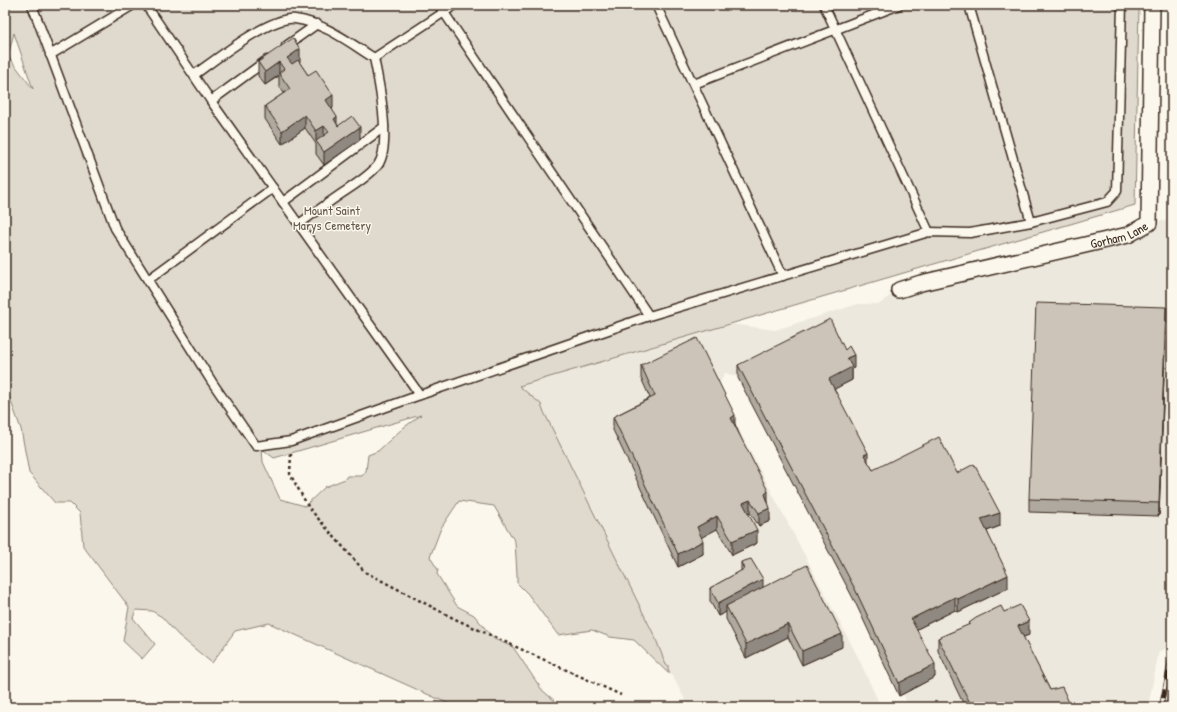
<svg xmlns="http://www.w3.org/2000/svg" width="1177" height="712" font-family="'Patrick Hand',sans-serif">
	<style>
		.built { fill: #ede8dd }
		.green { fill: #dfd9ce; stroke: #8d8276; fill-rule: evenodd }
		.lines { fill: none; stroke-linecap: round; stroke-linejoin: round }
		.lane-casing { stroke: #3b2a1e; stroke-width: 11 }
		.street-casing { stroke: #3b2a1e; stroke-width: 18 }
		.path { stroke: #3b2a1e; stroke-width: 2.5; stroke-dasharray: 3 3; stroke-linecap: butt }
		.lane { stroke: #fbf7ec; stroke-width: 8 }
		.street { stroke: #fbf7ec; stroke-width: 15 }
		.rail-casing { stroke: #3b2a1e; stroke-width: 4.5 }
		.rail { stroke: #fbf7ec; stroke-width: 3; stroke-dasharray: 9; stroke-linecap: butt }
		.wall { fill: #afa99f; stroke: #3b2a1e }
		.shaded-wall { fill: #8f8982; stroke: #3b2a1e }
		.building { fill: #ccc4b9; stroke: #3b2a1e }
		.labels { text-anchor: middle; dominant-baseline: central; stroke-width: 3; stroke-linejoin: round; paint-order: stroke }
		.park-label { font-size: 13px; fill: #64564a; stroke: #fbf7ec }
		.street-label { font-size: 13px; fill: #3b2a1e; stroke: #fbf7ec }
	</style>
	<rect width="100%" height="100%" fill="#fbf7ec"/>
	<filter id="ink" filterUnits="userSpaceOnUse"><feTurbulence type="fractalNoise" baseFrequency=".025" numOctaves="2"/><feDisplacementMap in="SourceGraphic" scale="8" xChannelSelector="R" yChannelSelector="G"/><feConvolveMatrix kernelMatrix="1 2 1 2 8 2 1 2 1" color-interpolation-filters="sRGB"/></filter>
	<g filter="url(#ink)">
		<!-- built -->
		<polygon class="built" points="1148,219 1172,222 1172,622 1168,648 1159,651 1148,707 909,707 879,641 742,378 725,373 717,388 857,655 881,707 689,707 672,675 669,674 669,671 668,670 655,637 542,408 541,404 510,380 676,316 775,330 858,304 880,304 904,284 1123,234"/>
		<!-- green -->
		<path class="green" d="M5,5H1139L1135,205L519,386L541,404L542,408L655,637L666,665H668V670H669V674L634,640L610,637L592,630L558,635L528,594L517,583V574L515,542L494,506L459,501L441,528L430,557L438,570L437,574L457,606L474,615L494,639L513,647L542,690L562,707H456L269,623L235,631L212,663L178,635L162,617L152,611L136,610L133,618L155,644L142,659L123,641L129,607L83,546L80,513L70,503H55L29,473L21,429L5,385ZM14,33L33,89L8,56ZM421,415L403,428L378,451L368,455L366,471L362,476H347L345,479L325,487L305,506L280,499L263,462L262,449L274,458Z"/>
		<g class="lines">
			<!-- lane casing -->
			<g class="lane-casing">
				<g id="lane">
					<polyline points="32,5 115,228 212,382 256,446 291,441 420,395 649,316 929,232 970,233 1031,222 1107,202 1117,191 1122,5"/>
					<polyline points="146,5 211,101 420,395"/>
					<polyline points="439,5 649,316"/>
					<polyline points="656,5 783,276"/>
					<polyline points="824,5 929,232"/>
					<polyline points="969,5 1031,222"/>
					<polyline points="286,46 317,24"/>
					<polyline points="50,55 133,5"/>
					<polyline points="374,58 455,5"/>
					<path d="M194,75C215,60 270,16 295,19C325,23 350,43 374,58C379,82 392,145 378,165C369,176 356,184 344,192C329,202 314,213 299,224"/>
					<polyline points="694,84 899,5"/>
					<polyline points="211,101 267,60"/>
					<polyline points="283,202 384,127"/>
					<polyline points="148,280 273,188"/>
				</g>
			</g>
			<!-- street casing -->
			<g class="street-casing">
				<g id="street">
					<path id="s1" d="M899,290L921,283L1128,235L1149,223L1152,5"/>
				</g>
			</g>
			<!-- path -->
			<polyline class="path" points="291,454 290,474 309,508 365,572 455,619 621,695"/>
			<!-- lane -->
			<use href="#lane" class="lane"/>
			<!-- street -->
			<use href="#street" class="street"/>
			<!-- rail casing -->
			<g class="rail-casing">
				<polyline id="rail" points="1161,707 1172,653"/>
			</g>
			<!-- rail -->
			<use href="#rail" class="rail"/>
		</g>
		<!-- wall -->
		<g class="wall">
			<polygon points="258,62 300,62 299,62 308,75 333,108 332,109 337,125 360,140 324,165 316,154 316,144 305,128 282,144 265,119 265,106 284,93 279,86 279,76 265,85 258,76"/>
			<polygon points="1166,320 1159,516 1029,512 1029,499"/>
			<polygon points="641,365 735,424 768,502 770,521 759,526 750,513 748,514 757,543 732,555 717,529 701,537 703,554 678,567 613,430 613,417 650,398 641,378"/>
			<polygon points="738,365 854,368 852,369 852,380 834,389 868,462 873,470 957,473 1000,526 987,531 1008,588 958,612 955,610 917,629 935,677 899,696 855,602 738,378"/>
			<polygon points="741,562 763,587 842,647 802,665 788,637 746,658 726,619 726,612 718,616 710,601 710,588 741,571"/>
			<polygon points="1004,612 1029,635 1023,637 1050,690 1071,707 964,705 938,651 938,638 969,625 969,623"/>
		</g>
		<!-- shaded-wall -->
		<g class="shaded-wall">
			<polygon points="300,49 300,62 287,71 287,58"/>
			<polygon points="279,62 279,75 265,85 265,72"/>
			<polygon points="333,95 333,108 326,113 326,100"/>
			<polygon points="305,115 305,128 282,144 282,131"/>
			<polygon points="337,117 337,130 334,119"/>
			<polygon points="324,126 324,139 316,141 316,131"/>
			<polygon points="360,127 360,140 324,165 324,152"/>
			<polygon points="1166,307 1166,320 1159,516 1159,503"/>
			<polygon points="854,355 854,368 852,369 852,380 829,392 829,379 847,358"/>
			<polygon points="735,415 735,429 731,418"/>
			<polygon points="868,453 868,466 864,455"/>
			<polygon points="768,491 768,504 765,494"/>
			<polygon points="750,500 750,513 743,516 743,503"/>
			<polygon points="770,508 770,521 759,526 759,513"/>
			<polygon points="1000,513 1000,526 981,533 981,519"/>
			<polygon points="717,516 717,529 697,540 697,527"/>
			<polygon points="757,530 757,543 732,555 732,541"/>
			<polygon points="703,541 703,554 678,567 678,554"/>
			<polygon points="1008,575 1008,588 958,612 958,599"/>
			<polygon points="763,579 763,592 726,606 726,612 718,616 718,603"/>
			<polygon points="955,597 955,610 911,632 911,619"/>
			<polygon points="1029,621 1029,635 1018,639 1018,626"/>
			<polygon points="788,624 788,637 746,658 746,644"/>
			<polygon points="842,634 842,647 802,665 802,651"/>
			<polygon points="935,664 935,677 899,696 899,683"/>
		</g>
		<!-- building -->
		<g class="building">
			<polygon points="293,38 300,49 287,58 292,64 298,60 308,75 316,70 333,95 326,100 337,117 334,119 338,126 352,116 360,127 324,152 316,141 329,132 324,126 316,131 305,115 282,131 265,106 290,89 279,73 284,69 279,62 265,72 258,62"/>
			<polygon points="1036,303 1166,307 1159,503 1029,499"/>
			<polygon points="830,319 845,350 849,346 854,355 847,358 852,367 829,379 868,453 864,455 873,470 939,437 957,473 974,464 1000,513 981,519 1008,575 958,599 955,597 911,619 935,664 899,683 855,589 738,365"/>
			<polygon points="697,338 735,415 731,418 768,491 765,494 770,508 759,513 750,500 743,503 757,530 732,541 717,516 697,527 703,541 678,554 613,417 655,396 641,365"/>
			<polygon points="751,559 763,579 718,603 710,588 744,569 741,562"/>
			<polygon points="807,565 842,634 802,651 788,624 746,644 726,606"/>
			<polygon points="1020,605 1029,621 1018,626 1050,690 1062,687 1071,707 961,707 970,703 938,638 970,624 969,623 976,618 1001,606 1004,612"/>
		</g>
	</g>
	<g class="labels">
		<!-- park labels -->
		<g class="park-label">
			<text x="332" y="210">Mount Saint<tspan x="332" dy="15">Marys Cemetery</tspan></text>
		</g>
		<!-- street labels -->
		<g class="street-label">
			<text stroke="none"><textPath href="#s1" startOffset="227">Gorham Lane</textPath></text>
		</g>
	</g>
	<!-- margin -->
	<rect width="1177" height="712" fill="none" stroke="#fbf7ec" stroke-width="20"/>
	<rect x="10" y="10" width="1157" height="692" fill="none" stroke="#3b2a1e" stroke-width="1.5" filter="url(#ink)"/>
</svg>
